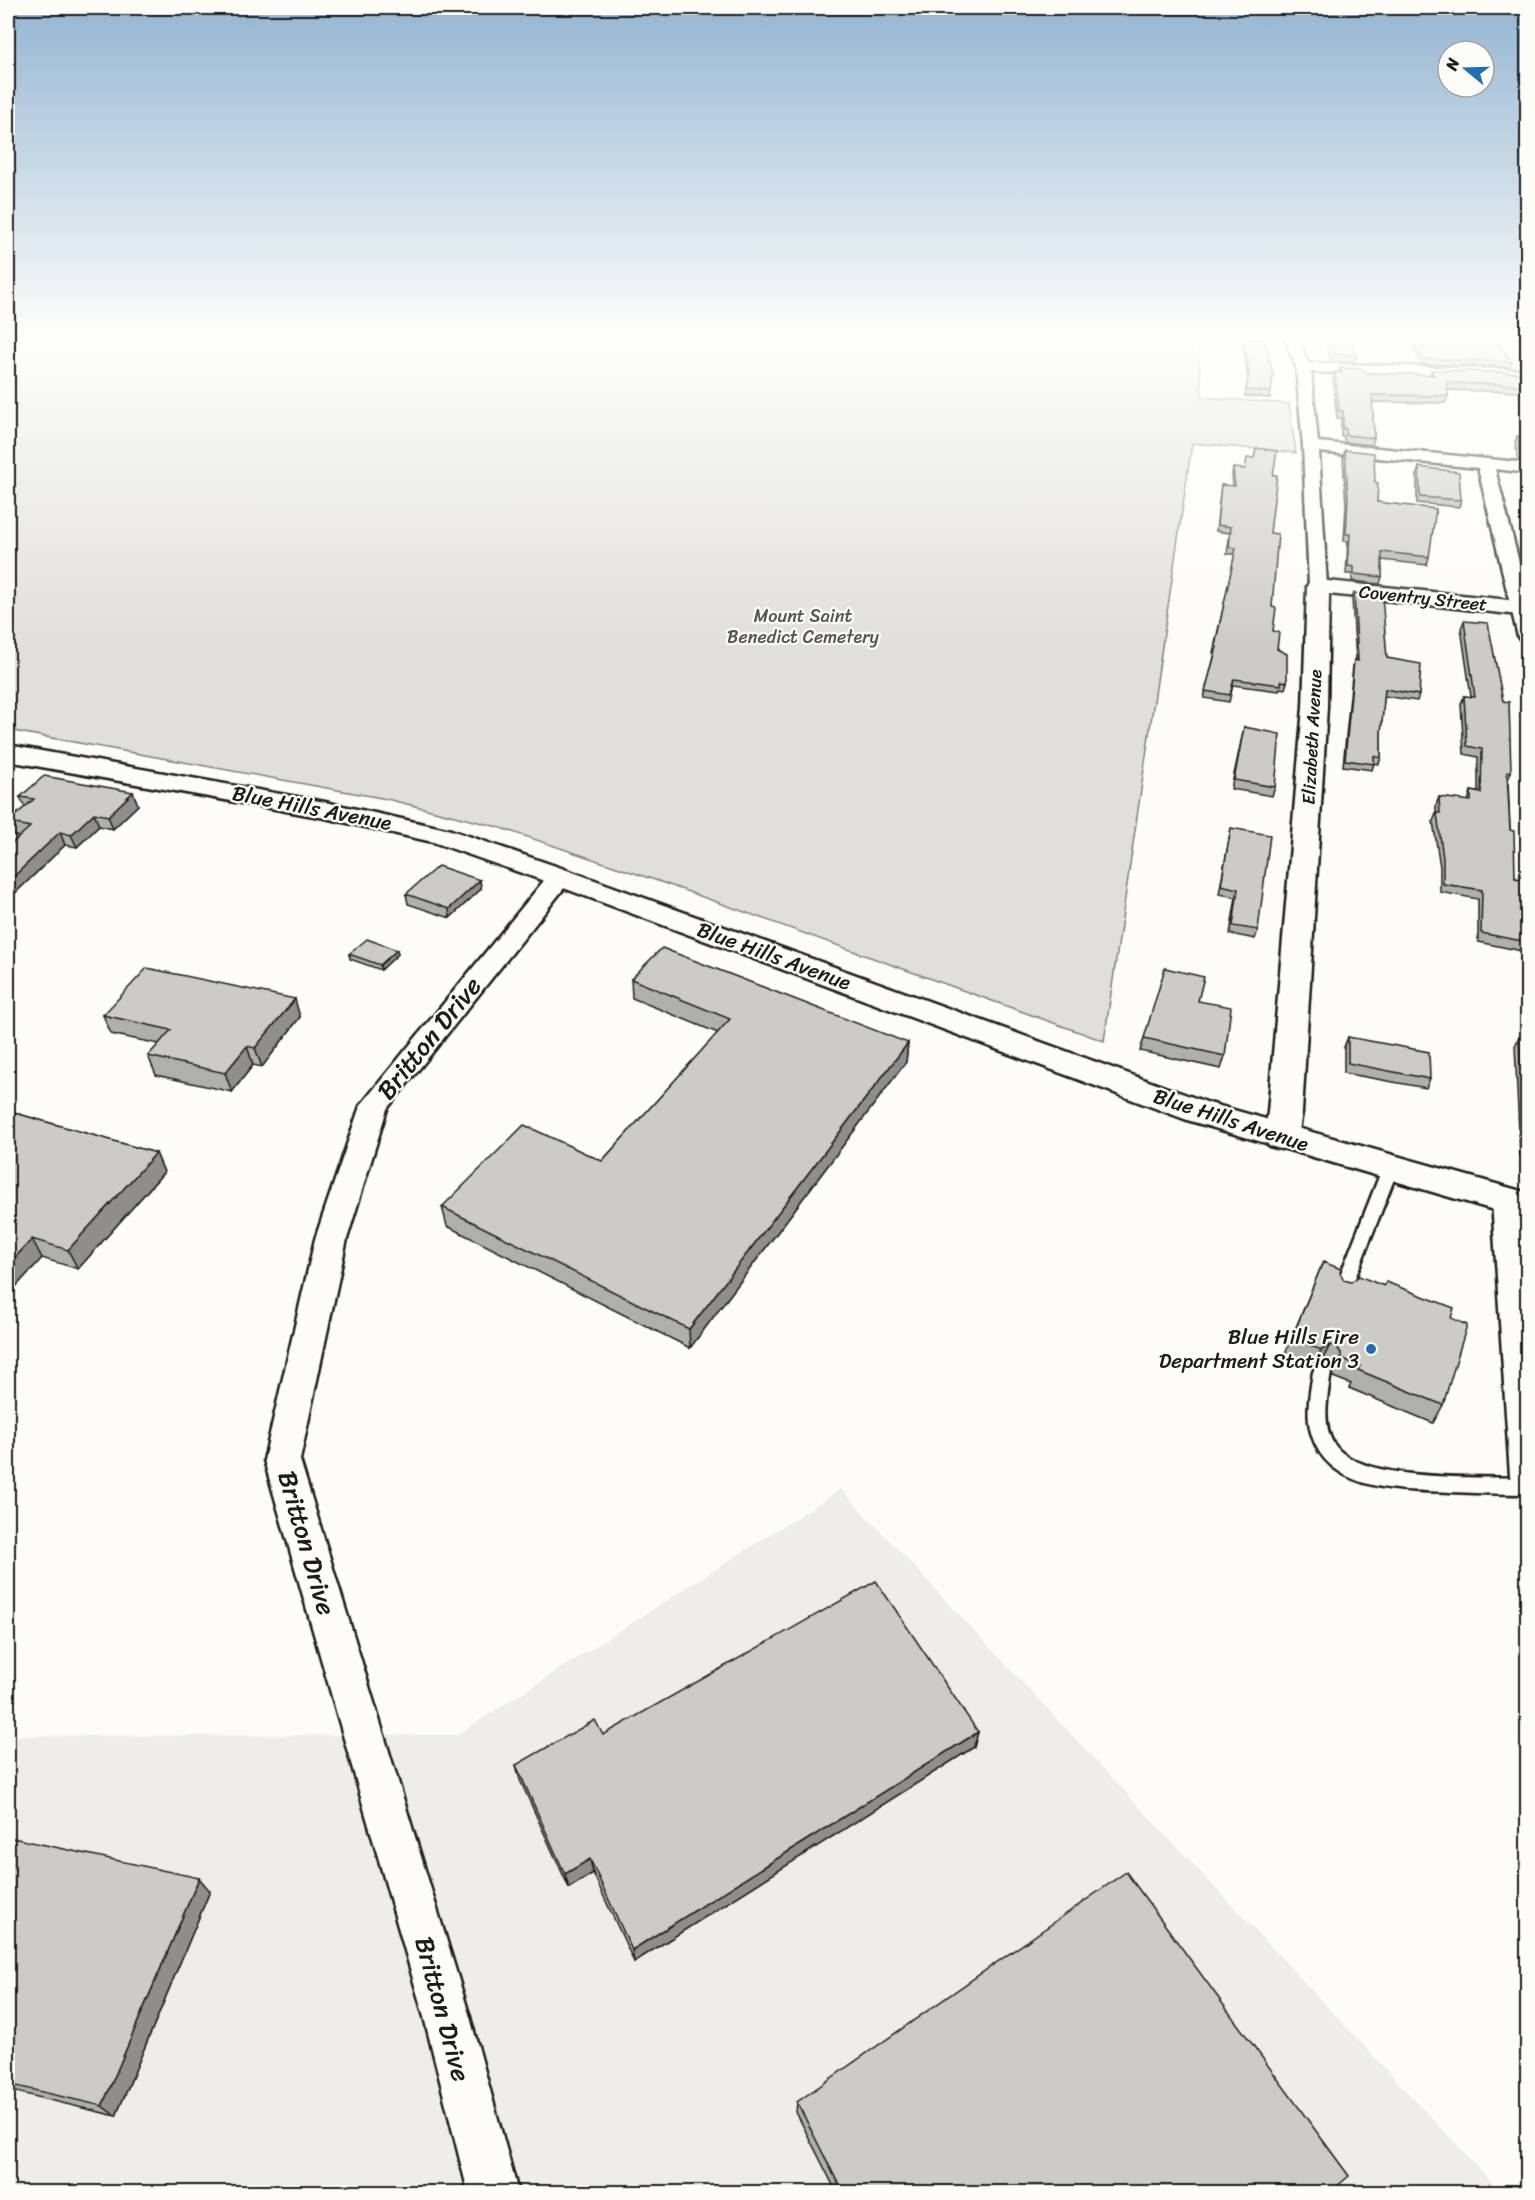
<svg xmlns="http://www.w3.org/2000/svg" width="1535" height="2200" font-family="Sriracha,sans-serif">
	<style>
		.built { fill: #eeede9 }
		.green { fill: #e0dfdb; stroke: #7e7e7c; stroke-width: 1.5 }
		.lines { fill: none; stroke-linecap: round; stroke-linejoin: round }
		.service-casing { stroke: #1c1c1c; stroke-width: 5 }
		.minor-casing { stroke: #1c1c1c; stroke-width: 5 }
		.tertiary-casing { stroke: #1c1c1c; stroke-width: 5 }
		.secondary-casing { stroke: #1c1c1c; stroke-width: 5 }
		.service { fill: #fdfcf7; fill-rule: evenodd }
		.minor { fill: #fdfcf7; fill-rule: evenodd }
		.tertiary { fill: #fdfcf7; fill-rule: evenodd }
		.secondary { fill: #fdfcf7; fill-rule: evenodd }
		.wall { fill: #afafac; stroke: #1c1c1c; stroke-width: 1.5 }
		.shaded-wall { fill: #8f8e8c; stroke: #1c1c1c; stroke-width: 1.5 }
		.building { fill: #cccbc8; stroke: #1c1c1c; stroke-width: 1.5 }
		.poi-dot { fill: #1f6fb2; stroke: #fdfcf7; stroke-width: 2 }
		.labels { text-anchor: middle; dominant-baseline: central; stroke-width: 4.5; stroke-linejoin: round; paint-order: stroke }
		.far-street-label { font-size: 18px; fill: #1c1c1c; stroke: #fdfcf7 }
		.far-park-label { font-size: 18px; fill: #575655; stroke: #fdfcf7 }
		.street-label { font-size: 21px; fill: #1c1c1c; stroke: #fdfcf7 }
		.poi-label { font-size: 21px; fill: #1c1c1c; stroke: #fdfcf7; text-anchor: end }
		.near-street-label { font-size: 26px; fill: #1c1c1c; stroke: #fdfcf7 }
	</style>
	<rect width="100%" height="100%" fill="#fdfcf7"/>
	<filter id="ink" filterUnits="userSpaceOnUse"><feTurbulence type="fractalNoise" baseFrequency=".0167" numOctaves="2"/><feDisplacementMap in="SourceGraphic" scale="12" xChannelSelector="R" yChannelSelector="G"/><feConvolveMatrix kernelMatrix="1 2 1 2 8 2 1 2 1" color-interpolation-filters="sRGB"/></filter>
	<g filter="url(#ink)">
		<!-- built -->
		<polygon class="built" points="841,1489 1501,2192 8,2192 8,1736 457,1735"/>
		<!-- green -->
		<polygon class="green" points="8,339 1197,339 1202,397 1289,404 1296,453 1192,443 1104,1041 658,881 498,827 387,799 8,730"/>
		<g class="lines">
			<!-- service casing -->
			<g class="service-casing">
				<g id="service">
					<polygon points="1390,1163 1396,1165 1398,1169 1350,1291 1348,1296 1342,1298 1336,1296 1334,1291 1382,1169 1384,1165"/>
					<path d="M1322,1365L1328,1367L1331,1372C1328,1394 1321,1424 1334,1444C1361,1484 1481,1476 1528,1478V1494C1502,1494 1476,1493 1450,1492C1401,1490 1330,1492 1312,1436C1305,1415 1310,1392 1313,1372L1316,1367Z"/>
				</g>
			</g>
			<!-- minor casing -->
			<g class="minor-casing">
				<g id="minor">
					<polygon points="1285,339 1299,339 1308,363 1528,370 1528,378 1311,372 1318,442 1528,463 1528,473 1495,469 1528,597 1528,643 1521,641 1518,637 1478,468 1319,452 1327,586 1325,590 1311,590 1309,586 1303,446 1296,367"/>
					<polygon points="560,870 569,872 572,877 569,882 387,1109 347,1239 300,1460 470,2017 518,2192 468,2192 424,2017 264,1460 315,1239 360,1106 551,872"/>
					<polygon points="1507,1189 1518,1193 1522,1201 1528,1262 1528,1492 1515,1487 1510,1476 1492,1201 1496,1193"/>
				</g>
			</g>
			<!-- tertiary casing -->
			<g class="tertiary-casing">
				<polygon id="tertiary" points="1318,580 1528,602 1528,616 1329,594 1327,707 1302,1112 1298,1137 1293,1146 1281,1149 1269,1146 1264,1137 1268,1112 1303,707 1307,586 1310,581"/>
			</g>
			<!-- secondary casing -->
			<g class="secondary-casing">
				<polygon id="secondary" points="8,745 325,802 451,830 570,871 1209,1103 1528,1193 1528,1220 1187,1120 550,883 433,842 325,818 8,761"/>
			</g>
			<!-- service -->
			<use href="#service" class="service"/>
			<!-- minor -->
			<use href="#minor" class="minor"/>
			<!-- tertiary -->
			<use href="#tertiary" class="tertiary"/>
			<!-- secondary -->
			<use href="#secondary" class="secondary"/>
		</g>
		<!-- wall -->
		<g class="wall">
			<polygon points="1241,339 1265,339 1271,392 1270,398 1245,396 1248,380 1244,350"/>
			<polygon points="1323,339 1349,339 1357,355 1355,362 1332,362"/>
			<polygon points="1409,339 1495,339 1512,362 1510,367 1422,364 1410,343"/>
			<polygon points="1340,368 1365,373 1430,375 1431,370 1527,381 1527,392 1447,390 1448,396 1445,403 1372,402 1374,438 1372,445 1344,442 1344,436 1341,436 1341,418 1337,418 1333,379 1335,372 1339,372"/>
			<polygon points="1517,436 1527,437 1527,462 1518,460 1515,442"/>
			<polygon points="1345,450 1375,482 1377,502 1429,557 1427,565 1382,560 1382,577 1380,584 1352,581 1352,574 1346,574 1348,541 1344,541 1346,505 1343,457"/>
			<polygon points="1419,467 1461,500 1459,507 1417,503 1417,474"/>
			<polygon points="1233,468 1273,475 1270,533 1273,631 1287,682 1285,689 1280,688 1279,691 1233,685 1229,702 1204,698 1215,653 1213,653 1235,554 1227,554 1230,533 1216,531 1221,485 1233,486 1232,474"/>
			<polygon points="1523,468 1527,468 1527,509 1521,474"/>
			<polygon points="1354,593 1387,658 1419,695 1417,701 1384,696 1381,733 1381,758 1379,764 1374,763 1372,770 1343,766 1353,666 1354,660 1356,661 1352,599"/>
			<polygon points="1464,621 1511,772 1508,780 1510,830 1515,878 1527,880 1527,952 1478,942 1478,899 1440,892 1440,867 1433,821 1436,814 1436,805 1439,797 1468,801 1471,791 1478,792 1478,757 1464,754 1461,704 1464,696 1471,697 1461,628"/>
			<polygon points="1244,727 1275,787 1272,796 1231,789"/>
			<polygon points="133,792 138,805 113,829 99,826 77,847 65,845 8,900 8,847 19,837 12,835 8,822 25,807 20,797"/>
			<polygon points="1231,828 1258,930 1255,939 1230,934 1236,897 1219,894"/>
			<polygon points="480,880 481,889 450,918 408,904 406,894"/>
			<polygon points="349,954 398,954 381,970 350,959"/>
			<polygon points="631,979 908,1043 906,1062 690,1348 447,1226 442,1207 602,1161 718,1033 632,998"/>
			<polygon points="1198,1001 1225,1056 1221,1069 1140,1051 1144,1038"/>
			<polygon points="103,1015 300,1017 262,1067 253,1065 232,1092 156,1075 148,1056 159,1044 111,1034"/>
			<polygon points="1348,1037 1430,1079 1426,1088 1344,1073 1344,1047"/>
			<polygon points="1519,1037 1527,1039 1527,1157 1520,1155 1515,1046"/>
			<polygon points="8,1111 156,1153 164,1172 78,1269 42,1258 8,1295"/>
			<polygon points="1323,1262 1340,1273 1344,1280 1451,1318 1443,1405 1433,1423 1349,1388 1351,1384 1333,1377 1333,1371 1329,1365 1321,1363 1313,1368 1284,1356"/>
			<polygon points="978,1732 974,1747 634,1962 593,1873 569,1888 520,1780 516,1765"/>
			<polygon points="8,1837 210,1891 116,2116 8,2090"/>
			<polygon points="797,2102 1329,2193 837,2193 796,2112"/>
		</g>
		<!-- shaded-wall -->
		<g class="shaded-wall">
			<polygon points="133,792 138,805 113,829 108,816"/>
			<polygon points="94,813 99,826 77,847 71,835"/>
			<polygon points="60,832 65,845 8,900 8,882"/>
			<polygon points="480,880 481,889 450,918 449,909"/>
			<polygon points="397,950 398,954 381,970 380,965"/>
			<polygon points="295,999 300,1017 262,1067 255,1048"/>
			<polygon points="908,1043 906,1062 690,1348 689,1329"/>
			<polygon points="247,1046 253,1065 232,1092 225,1073"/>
			<polygon points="156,1153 164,1172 78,1269 68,1250"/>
			<polygon points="32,1239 42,1258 8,1295 8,1265"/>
			<polygon points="1330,1345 1321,1363 1313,1368 1321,1350"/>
			<polygon points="978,1732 974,1747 634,1962 632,1950"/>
			<polygon points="590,1859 593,1873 569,1888 565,1874"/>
			<polygon points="199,1878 210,1891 116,2116 102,2106"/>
		</g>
		<!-- building -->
		<g class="building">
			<polygon points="1244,339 1265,339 1273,376 1271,392 1246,390 1249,374"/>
			<polygon points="1328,339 1349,339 1357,355 1334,354"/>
			<polygon points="1412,339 1495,339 1512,362 1423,359"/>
			<polygon points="1340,368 1363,369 1365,373 1434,375 1431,370 1521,373 1527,381 1527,385 1447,383 1448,396 1372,395 1374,438 1346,435 1346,429 1343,429 1343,411 1339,411 1335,372 1342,373"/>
			<polygon points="1517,436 1527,437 1527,455 1520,453"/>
			<polygon points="1256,448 1277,451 1273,475 1277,475 1270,533 1278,534 1272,607 1276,608 1273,631 1279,632 1277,649 1287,654 1287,682 1281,681 1281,685 1234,679 1230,695 1205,691 1217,647 1215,646 1236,548 1229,547 1231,527 1217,525 1221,485 1235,486 1233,468 1245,469 1247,458 1254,458"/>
			<polygon points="1345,450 1374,453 1375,482 1378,483 1377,502 1436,509 1429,557 1382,552 1382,577 1354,574 1354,567 1348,566 1350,534 1346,534 1348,498"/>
			<polygon points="1419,467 1459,472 1461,500 1420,497"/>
			<polygon points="1523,468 1527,468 1527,489"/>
			<polygon points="1354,593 1382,596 1387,658 1421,664 1419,695 1385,689 1381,733 1381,758 1374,756 1374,764 1345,760 1354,660 1358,661"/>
			<polygon points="1464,621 1488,623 1503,701 1509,702 1511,772 1507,772 1510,830 1514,831 1515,878 1527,880 1527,942 1481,933 1482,890 1443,884 1443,858 1437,813 1440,813 1439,797 1471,801 1471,791 1481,793 1482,749 1467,746 1464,696 1475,697"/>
			<polygon points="1244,727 1280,734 1275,787 1234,780"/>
			<polygon points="44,776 133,792 108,816 94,813 71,835 60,832 8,882 8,847 30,827 8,822 34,799 20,797"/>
			<polygon points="1231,828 1270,835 1258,930 1233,926 1238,889 1221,885"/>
			<polygon points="438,866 480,880 449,909 406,894"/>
			<polygon points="367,939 397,950 380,965 349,954"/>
			<polygon points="662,948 908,1043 689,1329 442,1207 524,1125 602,1161 730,1019 631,979"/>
			<polygon points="147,968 295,999 255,1048 247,1046 225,1073 148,1056 171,1030 103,1015"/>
			<polygon points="1165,968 1204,977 1198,1001 1231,1007 1225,1056 1144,1038"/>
			<polygon points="1348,1037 1429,1052 1430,1079 1348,1063"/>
			<polygon points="1519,1037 1527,1039 1527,1146 1525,1146"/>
			<polygon points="8,1111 156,1153 68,1250 32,1239 8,1265"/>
			<polygon points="1323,1262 1341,1269 1340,1273 1344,1280 1351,1282 1359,1276 1384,1286 1386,1282 1454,1308 1451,1318 1467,1325 1443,1405 1358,1370 1360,1366 1341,1358 1341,1353 1337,1347 1330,1345 1321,1350 1292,1338"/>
			<polygon points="876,1581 978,1732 632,1950 590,1859 565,1874 516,1765 595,1720 603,1735"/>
			<polygon points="8,1837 199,1878 102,2106 8,2084"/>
			<polygon points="1126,1872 1349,2176 1329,2193 843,2193 797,2102"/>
		</g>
	</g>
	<!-- sky -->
	<linearGradient id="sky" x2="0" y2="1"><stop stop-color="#94b5d2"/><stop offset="0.52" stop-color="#fefefb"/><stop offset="1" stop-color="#fefefb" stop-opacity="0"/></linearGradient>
	<rect width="1535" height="647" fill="url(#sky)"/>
	<!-- markers -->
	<circle class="poi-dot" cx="1371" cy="1349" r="6"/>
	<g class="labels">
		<!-- far-street labels -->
		<g class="far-street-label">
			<text transform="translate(1423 598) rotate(6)">Coventry Street</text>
			<text transform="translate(1312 737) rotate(-87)">Elizabeth Avenue</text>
		</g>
		<!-- far-park labels -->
		<g class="far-park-label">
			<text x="803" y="616">Mount Saint<tspan x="803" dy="21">Benedict Cemetery</tspan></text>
		</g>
		<!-- street labels -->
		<g class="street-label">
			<text transform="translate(312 808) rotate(11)">Blue Hills Avenue</text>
			<text transform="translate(774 956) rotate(20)">Blue Hills Avenue</text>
			<text transform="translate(1231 1120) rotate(18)">Blue Hills Avenue</text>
		</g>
		<!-- poi labels -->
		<g class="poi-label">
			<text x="1359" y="1337">Blue Hills Fire<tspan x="1359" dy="24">Department Station 3</tspan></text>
		</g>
		<!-- near-street labels -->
		<g class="near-street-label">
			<text transform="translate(429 1038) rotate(-51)">Britton Drive</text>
			<text transform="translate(307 1543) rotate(74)">Britton Drive</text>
			<text transform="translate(443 2009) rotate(75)">Britton Drive</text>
		</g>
	</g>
	<!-- margin -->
	<rect width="1535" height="2200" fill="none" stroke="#fdfcf7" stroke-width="30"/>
	<rect x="15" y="15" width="1505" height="2170" fill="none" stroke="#1c1c1c" stroke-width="2" filter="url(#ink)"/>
	<!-- north arrow -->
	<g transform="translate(1466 69) rotate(289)"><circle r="28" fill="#fdfcf7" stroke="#a3a29f" stroke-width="1.5"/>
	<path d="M0-4.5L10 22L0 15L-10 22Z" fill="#1f6fb2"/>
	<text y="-9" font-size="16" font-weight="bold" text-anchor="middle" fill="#1c1c1c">N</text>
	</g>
</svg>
